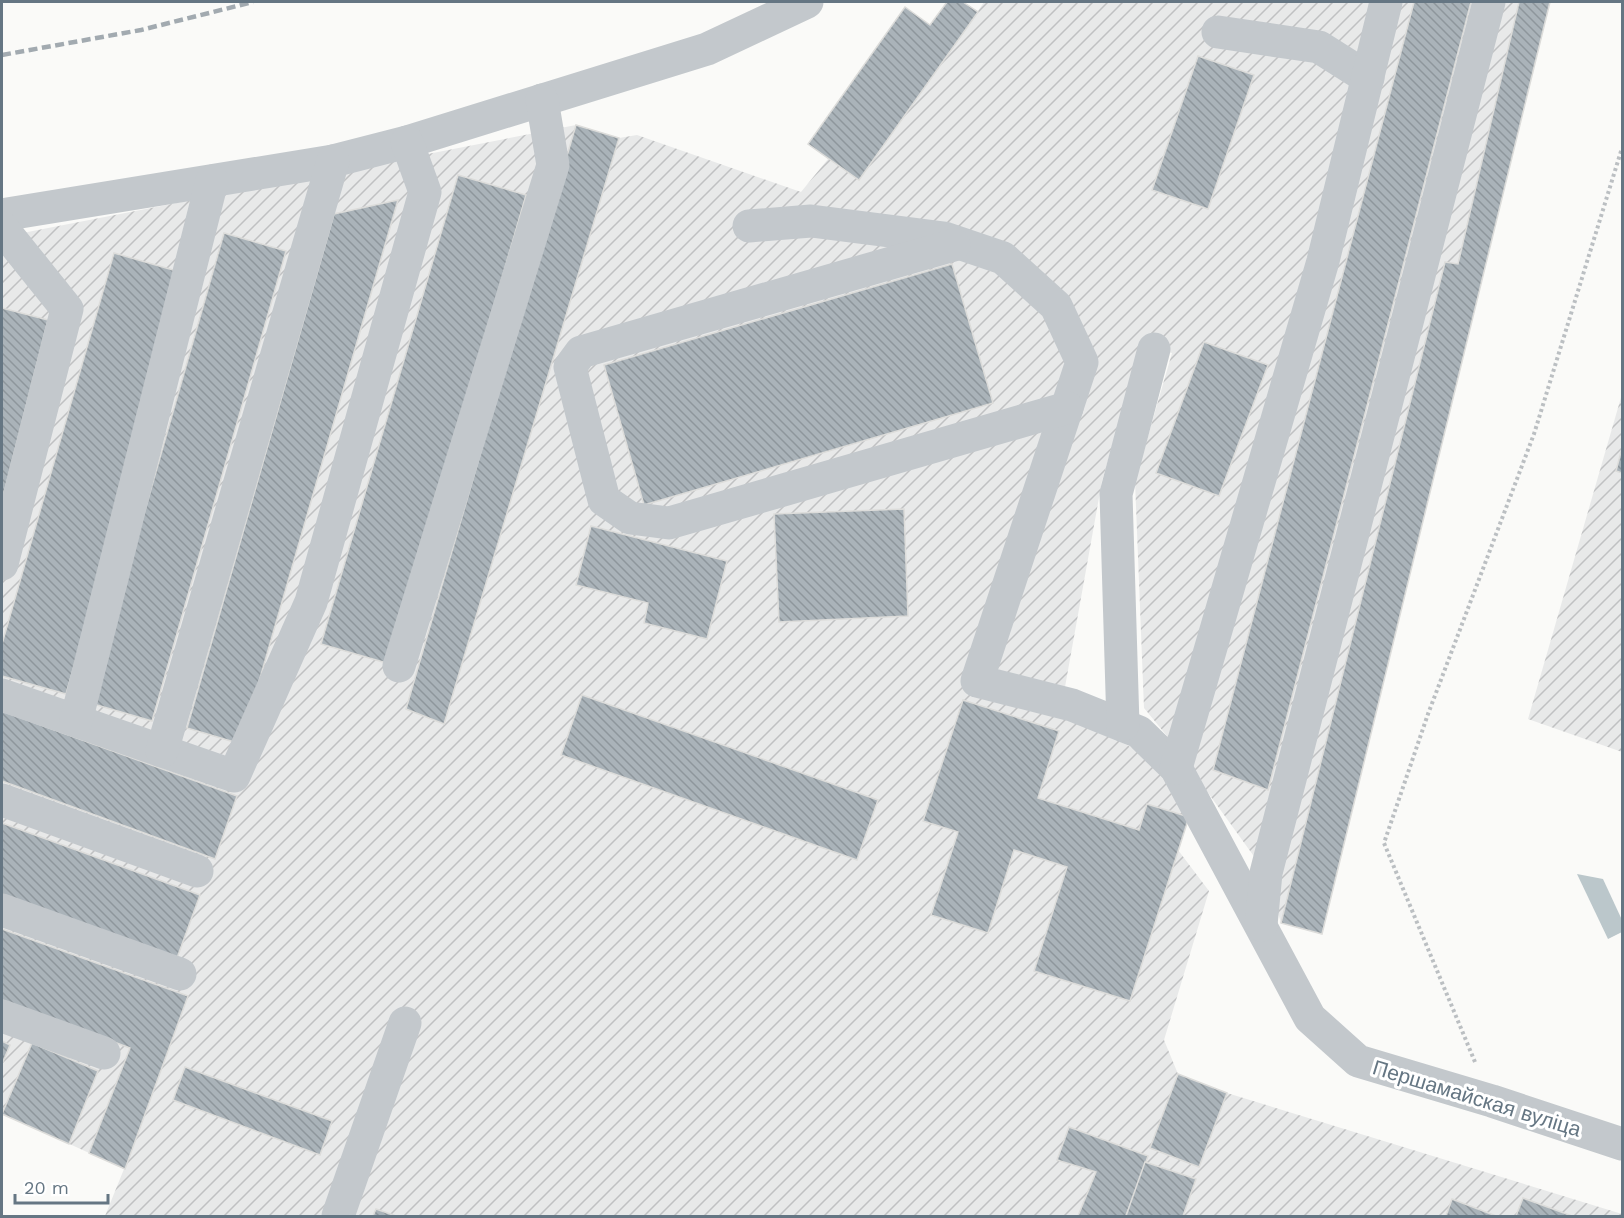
<svg xmlns="http://www.w3.org/2000/svg" width="1624" height="1218" font-family="'Work Sans',sans-serif">
	<style>
		.industrial { fill: url(#industrial-furrows) }
		.water { fill: #bbc7cb }
		.building { fill: url(#building-back-hatch); stroke: #dcdcda; stroke-width: 1.5 }
		.lines { fill: none; stroke-linecap: round; stroke-linejoin: round }
		.path { stroke: #bbbfc2; stroke-width: 4; stroke-dasharray: 3 3; stroke-linecap: butt }
		.minor { stroke: #c3c8cc; stroke-width: 33 }
		.rail { stroke: #a2aab0; stroke-width: 4.5; stroke-dasharray: 9 4.5; stroke-linecap: butt }
		.labels { text-anchor: middle; dominant-baseline: central; stroke-width: 6; stroke-linejoin: round; paint-order: stroke }
		.street-label { font-size: 21px; fill: #657683; stroke: #fff }
	</style>
	<defs>
		<pattern id="industrial-furrows" width="10" height="10" patternUnits="userSpaceOnUse" patternTransform="scale(1.5)"><rect width="10" height="10" fill="#e8e9e9"/><path d="M-1 1l2-2M0 10L10 0M9 11l2-2" fill="none" stroke="#c0c1c2"/></pattern>
		<pattern id="building-back-hatch" width="6" height="6" patternUnits="userSpaceOnUse" patternTransform="scale(1.5)"><rect width="6" height="6" fill="#aab3b9"/><path d="M-1 5l2 2M0 0l6 6M5-1l2 2" fill="none" stroke="#8e969c"/></pattern>
	</defs>
	<rect width="100%" height="100%" fill="#fafaf8"/>
	<!-- industrial -->
	<g class="industrial">
		<polygon points="947,2 963,2 978,11 984,2 1550,2 1322,934 1281,923 1266,873 1167,736 1144,708 1135,481 1172,353 1141,346 1102,481 1065,687 1078,719 1153,759 1189,817 1178,850 1209,891 1164,1040 1178,1074 1227,1093 1622,1214 1622,1216 105,1216 124,1169 2,1113 2,237 576,125 619,138 637,135 801,192 828,159 808,144 905,7 930,25"/>
		<polygon points="1622,394 1622,752 1528,719"/>
	</g>
	<!-- water -->
	<polygon class="water" points="1577,874 1603,879 1622,920 1622,932 1608,939"/>
	<!-- building -->
	<g class="building">
		<polygon points="947,2 963,2 978,12 859,180 808,144 905,7 930,25"/>
		<polygon points="1414,2 1471,2 1268,790 1213,770"/>
		<polygon points="1519,2 1550,2 1322,934 1281,923 1445,262 1458,264"/>
		<polygon points="1198,56 1254,75 1208,209 1152,190"/>
		<polygon points="576,125 619,138 444,724 406,709"/>
		<polygon points="458,175 526,195 390,664 321,644"/>
		<polygon points="398,200 241,744 187,728 334,214"/>
		<polygon points="224,233 286,251 152,721 90,703"/>
		<polygon points="114,253 187,274 66,694 2,676 2,644"/>
		<polygon points="952,264 993,403 644,505 604,365"/>
		<polygon points="2,308 48,320 2,501"/>
		<polygon points="1204,342 1268,365 1219,496 1156,473"/>
		<polygon points="1622,448 1622,473 1616,471"/>
		<polygon points="904,509 908,616 779,622 774,514"/>
		<polygon points="591,526 727,561 707,639 644,623 648,603 576,585"/>
		<polygon points="582,695 878,800 857,860 561,755"/>
		<polygon points="963,700 1059,731 1038,798 1139,830 1147,804 1189,817 1130,1001 1034,971 1067,867 1014,850 988,933 931,915 958,832 923,821"/>
		<polygon points="2,711 237,796 215,859 2,781"/>
		<polygon points="2,823 200,895 177,958 2,894"/>
		<polygon points="2,929 188,996 125,1169 89,1153 130,1048 2,1000"/>
		<polygon points="2,1041 10,1045 2,1064"/>
		<polygon points="32,1043 98,1071 69,1144 2,1114"/>
		<polygon points="185,1067 332,1121 320,1155 173,1100"/>
		<polygon points="1178,1074 1227,1093 1199,1167 1150,1148"/>
		<polygon points="1069,1127 1148,1156 1126,1216 1078,1216 1096,1172 1057,1160"/>
		<polygon points="1145,1162 1196,1179 1183,1216 1126,1216"/>
		<polygon points="1523,1198 1572,1216 1516,1216"/>
		<polygon points="1452,1199 1496,1216 1446,1216"/>
		<polygon points="376,1209 396,1216 373,1216"/>
	</g>
	<g class="lines">
		<!-- path -->
		<polyline class="path" points="1475,1062 1384,843 1428,714 1534,434 1622,148"/>
		<!-- minor -->
		<g class="minor">
			<polyline points="1218,32 1319,47 1368,78"/>
			<polyline points="2,215 333,161 407,142 707,49 807,2"/>
			<polyline points="749,226 811,221 944,238 1003,258 1056,306 1082,362 977,681 1072,705 1139,732 1176,768 1310,1018 1358,1061 1492,1101 1622,1144"/>
			<polyline points="2,228 67,309 2,564"/>
			<polyline points="954,245 581,352 570,367 604,500 630,518 669,523 1067,408"/>
			<polyline points="399,666 553,165 542,100"/>
			<polyline points="2,695 234,776 311,602 425,192 407,142"/>
			<polyline points="76,721 212,181"/>
			<polyline points="1123,725 1116,494 1154,349"/>
			<polyline points="162,751 333,161"/>
			<polyline points="1176,768 1323,261 1386,2"/>
			<polyline points="2,800 197,871"/>
			<polyline points="2,910 180,974"/>
			<polyline points="1261,925 1266,873 1489,2"/>
			<polyline points="2,1016 104,1053"/>
			<polyline points="338,1216 405,1023"/>
		</g>
		<!-- rail -->
		<polyline class="rail" points="2,55 141,30 253,2"/>
	</g>
	<g class="labels">
		<!-- street labels -->
		<g class="street-label">
			<text transform="translate(1477 1098) rotate(17)">Першамайская вуліца</text>
		</g>
	</g>
	<!-- border -->
	<rect width="1624" height="1218" fill="none" stroke="#657683" stroke-width="6"/>
	<!-- scale -->
	<path d="M15 1194v9h93v-9" fill="none" stroke="#657683" stroke-width="3"/>
	<text x="24" y="1194" font-size="18" fill="#657683" stroke="#ffffff" stroke-width="4.5" paint-order="stroke">20 m</text>
</svg>
